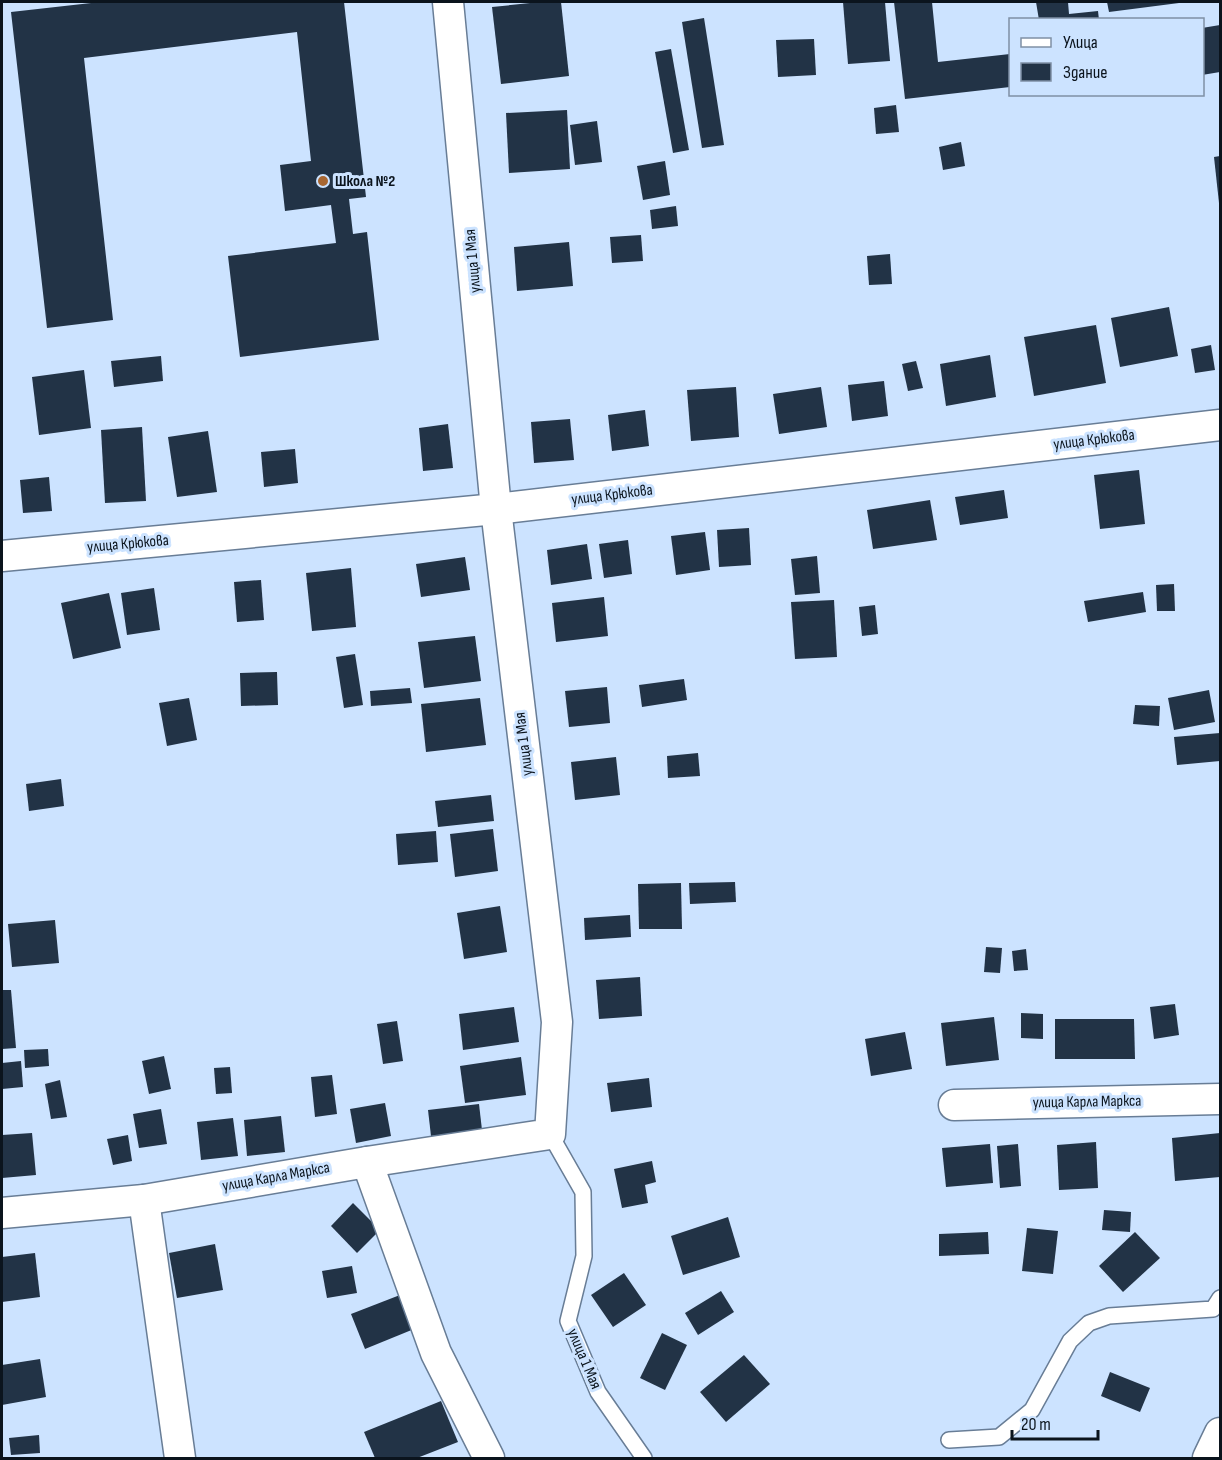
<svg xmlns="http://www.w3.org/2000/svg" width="1222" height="1460" font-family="'Sofia Sans Condensed',sans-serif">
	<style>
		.building { fill: #223346 }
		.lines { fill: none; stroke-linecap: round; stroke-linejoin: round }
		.lane-casing { stroke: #687d96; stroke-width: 18 }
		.street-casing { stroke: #687d96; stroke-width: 33 }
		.lane { stroke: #fff; stroke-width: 15 }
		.street { stroke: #fff; stroke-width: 30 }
		.poi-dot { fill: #a86732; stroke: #cce3ff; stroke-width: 2 }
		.labels { text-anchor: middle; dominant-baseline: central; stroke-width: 6; stroke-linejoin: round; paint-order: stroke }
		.poi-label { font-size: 16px; font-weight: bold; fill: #0b141d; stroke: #cce3ff; text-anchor: start }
		.street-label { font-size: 16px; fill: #0b141d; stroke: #cce3ff }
	</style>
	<rect width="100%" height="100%" fill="#cce3ff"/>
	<!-- building -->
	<g class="building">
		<polygon points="100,2 344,2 366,197 349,199 353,234 367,232 379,340 240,357 228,256 336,243 331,205 285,211 280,165 311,161 297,32 84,58 113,320 47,328 11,12"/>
		<polygon points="540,2 561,2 569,76 501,84 492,7"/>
		<polygon points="843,2 885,2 890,61 848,64"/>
		<polygon points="894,2 932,2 938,62 1010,54 1010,87 905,99"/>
		<polygon points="1036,2 1068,2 1069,14 1098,11 1099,20 1039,20"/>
		<polygon points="1107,2 1179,2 1179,3 1109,12"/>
		<polygon points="704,18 724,145 702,148 682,22"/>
		<polygon points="1220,25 1220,72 1202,75 1202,28"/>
		<polygon points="814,39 816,75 778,77 776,40"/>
		<polygon points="671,49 689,150 673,153 655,52"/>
		<polygon points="896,105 899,132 876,134 874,108"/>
		<polygon points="567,110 570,169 509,173 506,113"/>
		<polygon points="597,121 602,162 575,165 570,125"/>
		<polygon points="961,142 965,166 943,170 939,147"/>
		<polygon points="1220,156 1220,203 1219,203 1214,157"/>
		<polygon points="665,161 670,195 643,200 637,166"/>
		<polygon points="676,206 678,226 652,229 650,210"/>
		<polygon points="641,235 643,261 612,263 610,237"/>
		<polygon points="569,242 573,286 517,291 514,247"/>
		<polygon points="890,254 892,284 869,285 867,256"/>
		<polygon points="1169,307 1178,356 1120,367 1111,318"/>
		<polygon points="1096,325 1106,383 1034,396 1024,337"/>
		<polygon points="1211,345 1215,370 1195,373 1191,349"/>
		<polygon points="990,355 996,397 946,406 940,364"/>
		<polygon points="161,356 163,381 114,387 111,361"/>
		<polygon points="916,361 923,388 908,391 902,364"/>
		<polygon points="84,370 91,428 39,435 32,377"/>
		<polygon points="884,381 888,416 852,421 848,385"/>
		<polygon points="736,387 739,437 691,441 687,390"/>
		<polygon points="821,387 827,427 779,434 773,394"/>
		<polygon points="645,410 649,446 612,451 608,415"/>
		<polygon points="570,419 574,460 534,463 531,422"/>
		<polygon points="448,424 453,468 423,471 419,428"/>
		<polygon points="142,427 146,501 105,503 101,430"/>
		<polygon points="208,431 217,492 177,497 168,437"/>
		<polygon points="295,449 298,483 264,487 261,452"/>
		<polygon points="1139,470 1145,524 1100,529 1094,475"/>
		<polygon points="49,477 52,511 23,513 20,480"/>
		<polygon points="1004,490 1008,518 960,525 955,497"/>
		<polygon points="930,500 937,540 873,549 867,510"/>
		<polygon points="749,528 751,565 719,567 717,530"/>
		<polygon points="705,532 710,570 676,575 671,536"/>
		<polygon points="628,540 632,574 604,578 599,544"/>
		<polygon points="587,544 592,579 551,585 547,550"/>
		<polygon points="817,556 820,593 795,595 791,559"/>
		<polygon points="465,557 470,590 421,597 416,564"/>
		<polygon points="351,568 356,627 312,631 306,573"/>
		<polygon points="261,580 264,620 237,622 234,582"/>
		<polygon points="1174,584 1175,611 1157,611 1156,585"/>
		<polygon points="154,588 160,630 127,635 121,593"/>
		<polygon points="1143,592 1146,612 1088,622 1084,601"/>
		<polygon points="109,593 121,648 73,659 61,603"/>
		<polygon points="604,597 608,636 556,642 552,603"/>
		<polygon points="834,600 837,657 795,659 791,602"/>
		<polygon points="875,605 878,634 862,636 859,607"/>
		<polygon points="475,636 481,681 424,688 418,642"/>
		<polygon points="355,654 363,705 344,708 336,657"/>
		<polygon points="277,672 278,705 241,706 240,673"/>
		<polygon points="684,679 687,700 642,707 639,685"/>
		<polygon points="607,687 610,723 569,727 565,691"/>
		<polygon points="410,688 412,703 371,706 370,691"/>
		<polygon points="1209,690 1215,722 1174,730 1168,698"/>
		<polygon points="189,698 197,740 167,746 159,703"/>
		<polygon points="480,698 486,745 426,752 421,704"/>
		<polygon points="1135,705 1160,706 1159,726 1133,724"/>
		<polygon points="1220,733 1220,761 1177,765 1174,737"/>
		<polygon points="698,753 700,776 668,778 667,756"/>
		<polygon points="616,757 620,795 575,800 571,762"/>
		<polygon points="61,779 64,806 29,811 26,784"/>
		<polygon points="491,795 494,821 438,827 435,801"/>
		<polygon points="493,829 498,871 455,877 450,834"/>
		<polygon points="436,831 438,862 398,865 396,834"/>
		<polygon points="735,882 736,902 690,904 689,883"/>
		<polygon points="681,883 682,929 639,929 638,884"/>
		<polygon points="500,906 507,952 464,959 457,913"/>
		<polygon points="630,915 631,937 585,940 584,918"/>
		<polygon points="55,920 59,963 12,967 8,924"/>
		<polygon points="986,947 1002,948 1000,973 984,972"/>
		<polygon points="1026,949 1028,970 1014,971 1012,951"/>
		<polygon points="640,977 642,1016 599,1019 596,980"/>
		<polygon points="2,990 11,990 16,1048 2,1049"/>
		<polygon points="1175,1004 1179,1035 1154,1039 1150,1007"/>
		<polygon points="514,1007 519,1042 463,1050 459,1014"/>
		<polygon points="1021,1013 1043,1014 1043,1039 1021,1038"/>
		<polygon points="994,1017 999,1060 946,1066 941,1023"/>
		<polygon points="1055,1019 1134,1019 1135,1059 1055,1059"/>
		<polygon points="397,1021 403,1061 383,1064 377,1024"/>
		<polygon points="905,1032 912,1069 871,1076 865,1039"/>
		<polygon points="48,1049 49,1066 25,1068 24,1050"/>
		<polygon points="164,1056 171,1089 149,1094 142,1061"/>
		<polygon points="521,1057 526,1095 465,1103 460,1066"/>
		<polygon points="21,1061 23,1087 2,1089 2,1063"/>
		<polygon points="230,1067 232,1093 216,1094 214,1068"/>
		<polygon points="332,1075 337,1114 315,1117 311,1077"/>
		<polygon points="649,1078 652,1107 611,1112 607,1083"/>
		<polygon points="60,1080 67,1117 51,1119 45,1084"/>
		<polygon points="385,1103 391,1136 356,1143 350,1109"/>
		<polygon points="479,1104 482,1130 431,1136 428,1110"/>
		<polygon points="161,1109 167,1144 139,1148 133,1114"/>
		<polygon points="281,1116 285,1152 247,1156 244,1120"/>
		<polygon points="233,1118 238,1156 201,1160 197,1122"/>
		<polygon points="32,1133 36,1175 2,1178 2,1135"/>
		<polygon points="1220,1133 1220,1177 1175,1181 1172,1138"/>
		<polygon points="128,1135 132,1161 113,1165 107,1139"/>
		<polygon points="1096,1142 1098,1188 1059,1190 1057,1145"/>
		<polygon points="990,1144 993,1183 946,1187 942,1148"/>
		<polygon points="1018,1144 1021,1186 1000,1188 997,1146"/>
		<polygon points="652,1161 656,1182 645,1185 648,1203 622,1208 614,1169"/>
		<polygon points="353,1203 380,1230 357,1253 331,1226"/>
		<polygon points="1104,1210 1131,1212 1130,1232 1102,1230"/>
		<polygon points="728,1217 740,1257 683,1275 671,1236"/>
		<polygon points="1027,1228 1058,1231 1053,1274 1022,1271"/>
		<polygon points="988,1232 989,1254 939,1256 939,1234"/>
		<polygon points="1135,1232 1160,1258 1123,1292 1099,1266"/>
		<polygon points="215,1244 223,1290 177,1298 169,1253"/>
		<polygon points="35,1253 40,1297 2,1302 2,1257"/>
		<polygon points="352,1266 357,1293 327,1298 322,1271"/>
		<polygon points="624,1273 646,1305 613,1327 591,1295"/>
		<polygon points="721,1291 734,1312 698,1335 685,1313"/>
		<polygon points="400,1295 414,1329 365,1349 351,1314"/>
		<polygon points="662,1333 687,1345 665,1390 640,1378"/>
		<polygon points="744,1355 770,1384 726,1422 700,1392"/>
		<polygon points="40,1359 46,1397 2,1405 2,1365"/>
		<polygon points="1110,1372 1150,1388 1140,1412 1101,1396"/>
		<polygon points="441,1401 458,1442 417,1458 375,1458 364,1432"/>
		<polygon points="39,1435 40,1453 11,1455 9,1438"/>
	</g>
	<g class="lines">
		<!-- lane casing -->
		<g class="lane-casing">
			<g id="lane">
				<polyline points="550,1134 583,1192 584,1256 568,1321 598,1392 644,1458"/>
				<polyline points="949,1440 999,1437 1032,1410 1070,1341 1089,1323 1109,1316 1213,1309 1220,1298"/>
			</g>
		</g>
		<!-- street casing -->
		<g class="street-casing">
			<g id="street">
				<polyline points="2,556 496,509 1220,425"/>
				<polyline points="954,1105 1220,1099"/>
				<polyline points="367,1162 436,1353 489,1458"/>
				<polyline points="144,1200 180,1458"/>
				<polyline points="2,1213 144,1200 367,1162 550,1134 557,1022 496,509 448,2"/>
				<polyline points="1208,1458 1220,1433"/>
			</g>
		</g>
		<!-- lane -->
		<use href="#lane" class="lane"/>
		<!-- street -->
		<use href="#street" class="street"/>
	</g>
	<!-- markers -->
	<circle class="poi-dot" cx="323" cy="181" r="6"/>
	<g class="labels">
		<!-- poi labels -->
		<g class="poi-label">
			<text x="335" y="181">Школа №2</text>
		</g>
		<!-- street labels -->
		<g class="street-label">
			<text transform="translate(473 261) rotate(-95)">улица 1 Мая</text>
			<text transform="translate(1094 440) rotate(-7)">улица Крюкова</text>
			<text transform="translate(612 495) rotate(-7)">улица Крюкова</text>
			<text transform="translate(128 544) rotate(-5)">улица Крюкова</text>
			<text transform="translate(524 744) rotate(-97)">улица 1 Мая</text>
			<text transform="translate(1087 1102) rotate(-1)">улица Карла Маркса</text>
			<text transform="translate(276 1177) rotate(-10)">улица Карла Маркса</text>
			<text transform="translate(584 1359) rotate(67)">улица 1 Мая</text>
		</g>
	</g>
	<!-- border -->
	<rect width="1222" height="1460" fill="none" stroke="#0b141d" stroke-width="6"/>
	<!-- legend -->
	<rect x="1009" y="18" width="195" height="78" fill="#cce3ff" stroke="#7f90a5" stroke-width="1.5"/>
	<rect x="1021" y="38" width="30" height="9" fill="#ffffff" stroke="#7f90a5" stroke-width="1.5"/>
	<text x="1063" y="48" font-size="18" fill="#0b141d">Улица</text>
	<rect x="1021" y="63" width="30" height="18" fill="#223346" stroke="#7f90a5" stroke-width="1.5"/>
	<text x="1063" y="78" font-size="18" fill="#0b141d">Здание</text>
	<!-- scale -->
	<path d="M1012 1430v9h86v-9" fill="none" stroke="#0b141d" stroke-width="3"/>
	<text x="1021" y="1430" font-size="18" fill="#0b141d" stroke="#cce3ff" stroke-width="4.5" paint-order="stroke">20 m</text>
</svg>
